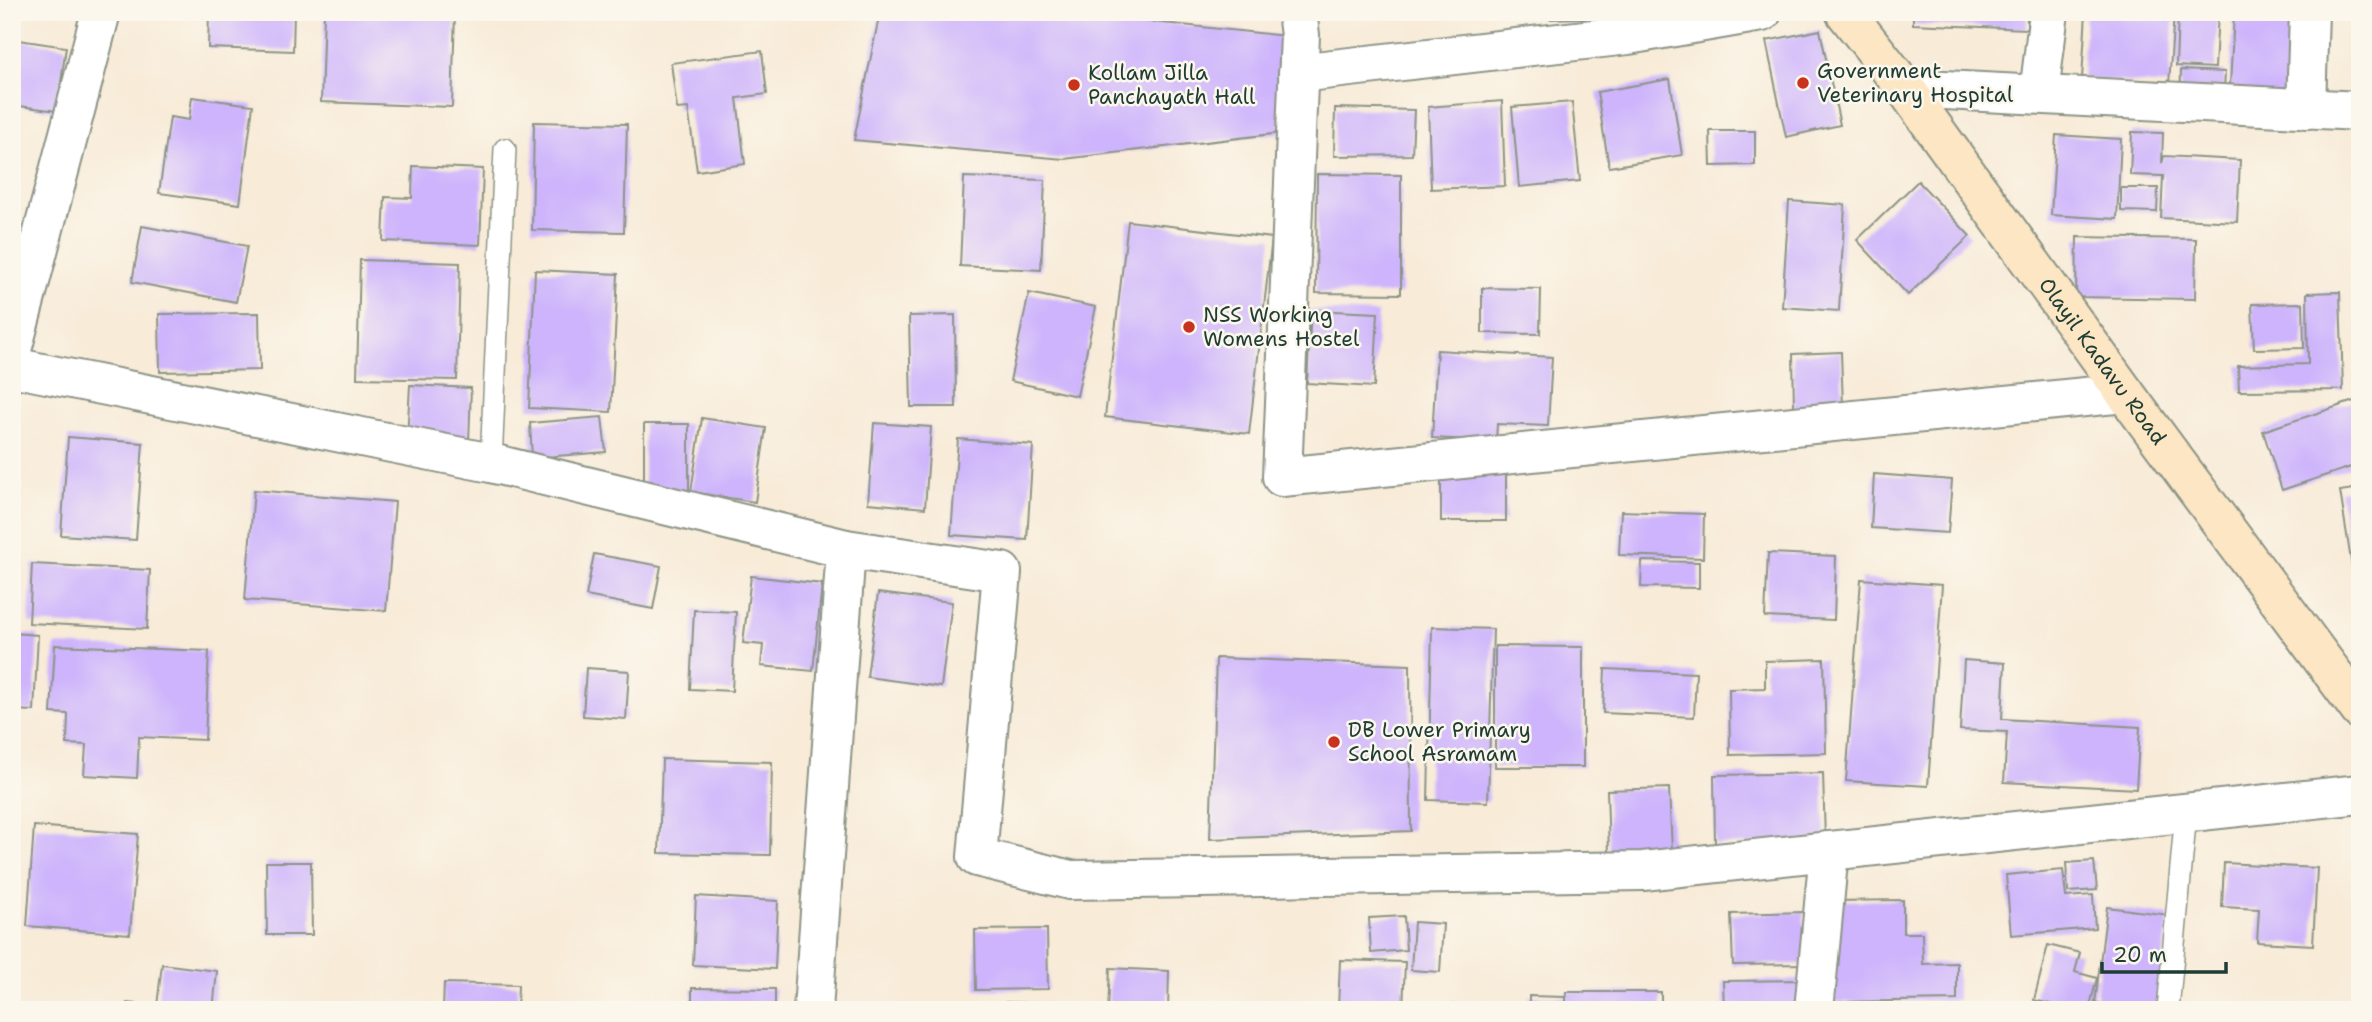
<svg xmlns="http://www.w3.org/2000/svg" width="2372" height="1022" font-family="'Shantell Sans',sans-serif">
	<style>
		.building { fill: #cdb4fc }
		.lines { fill: none; stroke-linecap: round; stroke-linejoin: round }
		.lane-casing { stroke: #8c9486; stroke-width: 24 }
		.street-casing { stroke: #8c9486; stroke-width: 42 }
		.secondary-casing { stroke: #8c9486; stroke-width: 42 }
		.lane { stroke: #fff; stroke-width: 21 }
		.street { stroke: #fff; stroke-width: 38 }
		.secondary { stroke: #fce6c4; stroke-width: 38 }
		.poi-dot { fill: #c8321e; stroke: #fbf7ec; stroke-width: 2.5 }
		.labels { text-anchor: middle; dominant-baseline: central; stroke-width: 5; stroke-linejoin: round; paint-order: stroke }
		.poi-label { font-size: 21px; fill: #1f3d34; stroke: #fbf7ec; text-anchor: start }
		.street-label { font-size: 21px; fill: #1f3d34; stroke: #fbf7ec }
	</style>
	<rect width="100%" height="100%" fill="#fbf7ec"/>
	<filter id="ink" filterUnits="userSpaceOnUse"><feTurbulence type="fractalNoise" baseFrequency=".0143" numOctaves="2"/><feDisplacementMap in="SourceGraphic" scale="14" xChannelSelector="R" yChannelSelector="G"/><feConvolveMatrix kernelMatrix="1 2 1 2 8 2 1 2 1" color-interpolation-filters="sRGB"/></filter>
	<filter id="wash" filterUnits="userSpaceOnUse"><feTurbulence type="fractalNoise" baseFrequency=".00686" numOctaves="4" result="noise"/><feDisplacementMap in="SourceGraphic" scale="28" xChannelSelector="R" yChannelSelector="G"/><feGaussianBlur stdDeviation="1.57" result="paint"/><feColorMatrix in="noise" values="0 0 0 0 0 0 0 0 0 0 0 0 0 0 0 0 0 1.4 0 .05"/><feComposite in="paint" operator="in"/></filter>
	<g filter="url(#wash)">
		<rect width="100%" height="100%" fill="#f8ebd8"/>
		<g id="blocks">
			<!-- building -->
			<g class="building">
				<polygon points="209,12 294,12 293,51 208,48"/>
				<polygon points="324,12 455,12 452,107 321,102"/>
				<polygon points="880,12 1058,12 1286,36 1281,133 1064,159 854,140"/>
				<polygon points="1549,12 1584,12 1584,18 1549,19"/>
				<polygon points="1913,12 2027,12 2027,29 1913,24"/>
				<polygon points="2086,12 2174,12 2169,85 2082,79"/>
				<polygon points="2178,12 2218,12 2215,68 2176,66"/>
				<polygon points="2234,14 2307,18 2302,107 2229,103"/>
				<polygon points="1820,30 1840,125 1786,137 1766,41"/>
				<polygon points="12,39 66,47 57,111 12,105"/>
				<polygon points="762,51 767,94 737,98 745,164 697,171 688,108 677,109 671,63"/>
				<polygon points="2181,70 2225,72 2223,110 2180,108"/>
				<polygon points="1670,79 1682,155 1609,167 1597,92"/>
				<polygon points="192,97 253,105 240,204 159,193 170,117 189,120"/>
				<polygon points="1502,101 1505,186 1431,189 1428,107"/>
				<polygon points="1572,102 1580,181 1519,187 1512,107"/>
				<polygon points="1335,108 1414,110 1412,155 1334,156"/>
				<polygon points="534,122 627,124 624,232 532,230"/>
				<polygon points="1710,131 1755,131 1755,165 1711,166"/>
				<polygon points="2132,132 2163,133 2162,163 2164,156 2240,160 2237,222 2161,218 2163,176 2130,175"/>
				<polygon points="2056,135 2121,139 2117,219 2051,215"/>
				<polygon points="413,166 483,169 480,245 383,241 385,197 412,198"/>
				<polygon points="1317,174 1401,175 1401,294 1316,293"/>
				<polygon points="964,177 1045,180 1041,270 960,266"/>
				<polygon points="1918,181 1970,236 1908,295 1857,240"/>
				<polygon points="2121,188 2158,188 2157,212 2121,211"/>
				<polygon points="1789,201 1845,205 1839,311 1782,307"/>
				<polygon points="1128,221 1272,238 1249,434 1105,417"/>
				<polygon points="142,226 247,246 236,302 132,282"/>
				<polygon points="2077,237 2196,239 2195,299 2076,297"/>
				<polygon points="360,260 460,263 457,380 357,378"/>
				<polygon points="535,270 618,274 611,412 529,408"/>
				<polygon points="1482,288 1541,289 1540,334 1482,333"/>
				<polygon points="2340,292 2343,390 2239,391 2238,366 2308,364 2307,293"/>
				<polygon points="1029,293 1096,307 1077,396 1010,381"/>
				<polygon points="2303,303 2304,348 2254,349 2252,304"/>
				<polygon points="1311,310 1378,313 1374,387 1307,383"/>
				<polygon points="259,313 260,370 160,372 159,314"/>
				<polygon points="955,315 956,407 911,407 909,316"/>
				<polygon points="1437,350 1552,357 1548,426 1497,424 1496,441 1432,438"/>
				<polygon points="1841,352 1843,406 1794,408 1793,354"/>
				<polygon points="410,385 471,388 469,442 407,439"/>
				<polygon points="2360,399 2360,464 2282,490 2263,431"/>
				<polygon points="602,417 606,452 532,458 530,423"/>
				<polygon points="702,418 766,428 755,502 691,492"/>
				<polygon points="874,423 931,427 925,508 868,503"/>
				<rect x="644" y="424" width="45" height="82"/>
				<polygon points="68,437 143,443 136,540 61,535"/>
				<polygon points="958,439 1033,445 1027,540 951,535"/>
				<rect x="1441" y="469" width="65" height="52"/>
				<polygon points="1874,474 1952,480 1948,533 1871,528"/>
				<polygon points="2360,488 2360,605 2358,605 2340,491"/>
				<polygon points="254,490 395,502 386,611 245,600"/>
				<polygon points="1621,511 1704,514 1703,558 1619,555"/>
				<polygon points="1768,553 1836,556 1834,620 1765,617"/>
				<polygon points="594,554 661,566 653,609 586,596"/>
				<polygon points="1642,561 1699,562 1699,588 1641,587"/>
				<polygon points="32,564 150,570 147,629 29,623"/>
				<polygon points="751,576 822,584 813,671 761,666 763,645 743,643"/>
				<polygon points="1861,579 1942,585 1928,786 1846,781"/>
				<polygon points="878,593 952,602 941,687 867,677"/>
				<polygon points="694,610 736,612 732,691 690,689"/>
				<polygon points="1432,627 1493,629 1488,802 1428,800"/>
				<polygon points="12,633 38,635 34,711 12,710"/>
				<polygon points="55,645 209,651 205,740 139,737 137,778 84,775 86,745 67,744 68,714 51,713"/>
				<polygon points="1495,646 1583,647 1583,767 1495,767"/>
				<polygon points="1216,658 1410,665 1411,831 1210,839"/>
				<polygon points="1824,659 1826,753 1730,755 1729,689 1765,688 1765,661"/>
				<polygon points="1964,660 2005,663 2002,719 2140,727 2136,789 2004,782 2007,732 1960,730"/>
				<polygon points="586,668 629,671 626,719 583,716"/>
				<polygon points="1605,669 1696,673 1694,717 1603,713"/>
				<polygon points="662,759 772,762 770,855 659,853"/>
				<polygon points="1823,773 1825,842 1715,845 1714,775"/>
				<polygon points="1669,788 1672,851 1609,853 1607,790"/>
				<polygon points="34,826 138,834 130,934 27,926"/>
				<polygon points="2094,861 2097,890 2068,892 2066,863"/>
				<polygon points="266,862 311,862 312,935 267,935"/>
				<polygon points="2224,863 2317,868 2313,945 2257,942 2259,909 2222,907"/>
				<polygon points="2063,870 2066,897 2093,895 2095,928 2011,935 2006,875"/>
				<polygon points="696,896 778,901 775,969 693,965"/>
				<polygon points="1903,900 1903,933 1922,933 1923,964 1957,963 1957,1000 1835,1002 1834,901"/>
				<polygon points="2107,907 2169,915 2157,1010 2095,1003"/>
				<polygon points="1804,912 1805,964 1733,965 1731,914"/>
				<polygon points="1404,916 1406,950 1371,953 1369,918"/>
				<polygon points="1414,922 1443,924 1440,972 1411,970"/>
				<polygon points="1047,929 1048,989 976,990 975,930"/>
				<polygon points="2048,945 2080,953 2075,972 2097,978 2089,1010 2073,1010 2034,1000"/>
				<polygon points="1340,960 1405,962 1403,1010 1338,1010"/>
				<polygon points="162,964 217,971 213,1010 126,1010 127,1003 157,1006"/>
				<polygon points="1110,968 1169,971 1168,1010 1108,1010"/>
				<polygon points="1806,980 1806,1010 1724,1010 1723,981"/>
				<polygon points="444,983 518,985 517,1010 443,1010"/>
				<polygon points="692,988 775,989 775,1010 692,1010"/>
				<rect x="1566" y="992" width="95" height="18"/>
				<polygon points="1529,996 1565,997 1565,1010 1529,1010"/>
				<polygon points="1006,1002 1051,1004 1051,1010 1005,1010"/>
				<polygon points="1443,1004 1501,1008 1501,1010 1443,1010"/>
			</g>
		</g>
	</g>
	<g filter="url(#ink)">
		<use href="#blocks" fill-opacity="0" stroke="#8c9486" stroke-width="2"/>
		<g class="lines">
			<!-- lane casing -->
			<g class="lane-casing">
				<g id="lane">
					<polyline points="491,463 505,149"/>
					<polyline points="2168,1010 2186,812"/>
				</g>
			</g>
			<!-- street casing -->
			<g class="street-casing">
				<g id="street">
					<polyline points="1297,12 1300,35 1282,477 2125,393"/>
					<polyline points="1298,73 1628,35 1762,12"/>
					<polyline points="1905,88 2360,111"/>
					<polyline points="2039,94 2049,12"/>
					<polyline points="2306,109 2309,12"/>
					<polyline points="12,350 101,12"/>
					<polyline points="12,367 491,463 846,549 1002,572 977,857 1070,880 1643,871 2360,794"/>
					<polyline points="813,1010 846,549"/>
					<polyline points="1814,1010 1829,851"/>
				</g>
			</g>
			<!-- secondary casing -->
			<g class="secondary-casing">
				<g id="secondary">
					<path id="s1" d="M1845,12L1905,88L2125,393L2360,710"/>
				</g>
			</g>
			<!-- lane -->
			<use href="#lane" class="lane"/>
			<!-- street -->
			<use href="#street" class="street"/>
			<!-- secondary -->
			<use href="#secondary" class="secondary"/>
		</g>
	</g>
	<!-- markers -->
	<g class="poi-dot">
		<circle cx="1803" cy="83" r="7"/>
		<circle cx="1074" cy="85" r="7"/>
		<circle cx="1189" cy="327" r="7"/>
		<circle cx="1334" cy="742" r="7"/>
	</g>
	<g class="labels">
		<!-- poi labels -->
		<g class="poi-label">
			<text x="1817" y="71">Government<tspan x="1817" dy="24">Veterinary Hospital</tspan></text>
			<text x="1088" y="73">Kollam Jilla<tspan x="1088" dy="24">Panchayath Hall</tspan></text>
			<text x="1203" y="315">NSS Working<tspan x="1203" dy="24">Womens Hostel</tspan></text>
			<text x="1348" y="730">DB Lower Primary<tspan x="1348" dy="24">School Asramam</tspan></text>
		</g>
		<!-- street labels -->
		<g class="street-label">
			<text stroke="none"><textPath href="#s1" startOffset="434">Olayil Kadavu Road</textPath></text>
		</g>
	</g>
	<!-- margin -->
	<rect width="2372" height="1022" fill="none" stroke="#fbf7ec" stroke-width="42"/>
	<!-- scale -->
	<path d="M2102 962v10h124v-10" fill="none" stroke="#1f3d34" stroke-width="3.5"/>
	<text x="2113" y="962" font-size="21" fill="#1f3d34" stroke="#fbf7ec" stroke-width="5" paint-order="stroke">20 m</text>
</svg>
